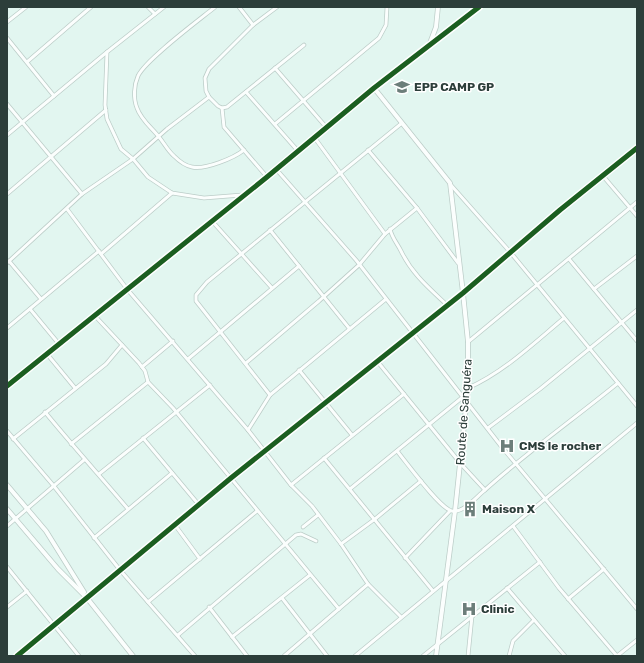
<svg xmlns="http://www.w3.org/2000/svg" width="644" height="663" font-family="Rubik,sans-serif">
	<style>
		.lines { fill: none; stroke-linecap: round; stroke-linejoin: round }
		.minor-casing { stroke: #bccdc8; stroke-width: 4.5 }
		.tertiary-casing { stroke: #bccdc8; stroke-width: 5.5 }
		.minor { stroke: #fbfefd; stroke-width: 3 }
		.tertiary { stroke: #fbfefd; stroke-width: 4 }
		.cycleway-casing { stroke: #fff; stroke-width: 8 }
		.cycleway { stroke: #1b5e20; stroke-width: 5 }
		.labels { text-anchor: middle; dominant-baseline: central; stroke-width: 3; stroke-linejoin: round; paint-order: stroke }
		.poi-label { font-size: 12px; font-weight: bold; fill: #2c3e3a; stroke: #fff; text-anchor: start }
		.street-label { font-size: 12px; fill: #2c3e3a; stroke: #fff }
	</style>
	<rect width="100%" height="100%" fill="#e2f6f0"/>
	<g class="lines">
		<!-- minor casing -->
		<g class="minor-casing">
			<g id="minor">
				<polyline points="148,7 155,14"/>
				<polyline points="164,7 107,52 105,105 107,119 121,149 133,159 148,177 172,193 204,198 242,195"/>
				<path d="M215,7C199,20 145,60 138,76C134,85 133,98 137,108C141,120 152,128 159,137C164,143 168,151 174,156C179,161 186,166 192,167C205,170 234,158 244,150"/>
				<polyline points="239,7 253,25"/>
				<polyline points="277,7 253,25 209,69 205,78 206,91 209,97 218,106 222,108 227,107 304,45"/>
				<polyline points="7,22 26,7"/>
				<polyline points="7,38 54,96"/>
				<polyline points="27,62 91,7"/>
				<polyline points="275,68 326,127"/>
				<polyline points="246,92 298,151"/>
				<polyline points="7,104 82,194"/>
				<polyline points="222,108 224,127 267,177"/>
				<polyline points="275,124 379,38 386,25 387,7"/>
				<polyline points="7,135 107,52"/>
				<polyline points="314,137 385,234"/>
				<polyline points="368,150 417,208 458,263"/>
				<polyline points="276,169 356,260 501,446 637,609"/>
				<polyline points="603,176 637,216"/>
				<polyline points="450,184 511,253 637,406"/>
				<polyline points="7,194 106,110"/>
				<polyline points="67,209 127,289 248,430 291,485 312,506 341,544 368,584 401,617"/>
				<polyline points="212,221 272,288"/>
				<path d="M390,229C392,238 397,243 401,251C412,274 429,288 447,305"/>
				<polyline points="270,230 349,328"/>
				<polyline points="101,254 172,193"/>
				<polyline points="569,259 637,341"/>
				<polyline points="9,261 41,299"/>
				<polyline points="7,263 82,194 133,159 167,129 209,97"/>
				<polyline points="594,289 637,256"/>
				<polyline points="30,309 59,344"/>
				<polyline points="95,316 139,363 145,371 148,382 173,408 339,609"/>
				<polyline points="7,328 99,251"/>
				<polyline points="468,342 637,202"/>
				<polyline points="47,354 75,388"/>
				<polyline points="188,359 299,266"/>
				<polyline points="377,361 461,464 485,490"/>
				<polyline points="246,363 319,301 359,265 385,234 417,208"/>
				<polyline points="142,367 173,341"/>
				<polyline points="299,370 352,435"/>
				<path d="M468,388C504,372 534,343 564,318"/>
				<polyline points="270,395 196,301 196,295 207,282 402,123"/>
				<path d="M45,412C72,445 100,476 128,509"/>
				<polyline points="488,428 540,389 637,310"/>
				<polyline points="248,430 270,395 386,299"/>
				<polyline points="7,431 53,485 120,570 195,656"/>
				<polyline points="143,438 199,505"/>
				<polyline points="13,439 106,364 122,345"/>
				<polyline points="71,444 148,382"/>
				<path d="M397,451C407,463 440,509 452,511C464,513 477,496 485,490C527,452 574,419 618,383"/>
				<polyline points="324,458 433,591"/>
				<polyline points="99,474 210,385"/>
				<polyline points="291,485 404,394"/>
				<polyline points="350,489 464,396"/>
				<polyline points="175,525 200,559"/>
				<polyline points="7,526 84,460"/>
				<polyline points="513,526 559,588 617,656"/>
				<polyline points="303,527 318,515"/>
				<polyline points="94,538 172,473"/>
				<polyline points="341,544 375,519 421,481"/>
				<polyline points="405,558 450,511"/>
				<polyline points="7,567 79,656"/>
				<polyline points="507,588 565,656"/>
				<polyline points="282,598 327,656"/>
				<polyline points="568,599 604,569"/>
				<polyline points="148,602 257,511"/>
				<polyline points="7,607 27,591"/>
				<polyline points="209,607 247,656"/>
				<polyline points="178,635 296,535 301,534 316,541"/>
				<polyline points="232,637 310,575"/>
				<polyline points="17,656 231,478 463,293 560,210 637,148"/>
				<polyline points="284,656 368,584"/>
				<polyline points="355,656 637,423"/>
				<polyline points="423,656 540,562"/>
				<polyline points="468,656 472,616"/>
				<polyline points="509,656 513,641 534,620"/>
				<polyline points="617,656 637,640"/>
			</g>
		</g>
		<!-- tertiary casing -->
		<g class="tertiary-casing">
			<g id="tertiary">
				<polyline points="430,43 436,27 438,7"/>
				<polyline points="374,88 450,183 463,293 468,342 468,388 455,511 436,656"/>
				<polyline points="7,386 267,177 374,88 479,7"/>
				<polyline points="7,485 46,531 84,592"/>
				<polyline points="7,509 58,569 87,598 133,656"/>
			</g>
		</g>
		<!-- minor -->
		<use href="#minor" class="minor"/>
		<!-- tertiary -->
		<use href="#tertiary" class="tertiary"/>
		<!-- cycleway casing -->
		<g class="cycleway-casing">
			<g id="cycleway">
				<polyline points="7,386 267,177 374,88 479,7"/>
				<polyline points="17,656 231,478 463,293 560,210 637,148"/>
			</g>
		</g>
		<!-- cycleway -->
		<use href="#cycleway" class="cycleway"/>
	</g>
	<!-- icons -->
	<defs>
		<g id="school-bare" transform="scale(1.2)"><path d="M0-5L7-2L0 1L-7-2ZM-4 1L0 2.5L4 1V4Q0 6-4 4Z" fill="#6c7e7a" stroke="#fff" stroke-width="2.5" paint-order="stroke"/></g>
		<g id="hospital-bare" transform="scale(1.2)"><path d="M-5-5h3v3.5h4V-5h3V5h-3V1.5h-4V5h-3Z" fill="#6c7e7a" stroke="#fff" stroke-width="2.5" paint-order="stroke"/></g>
		<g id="building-bare" transform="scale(1.2)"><path d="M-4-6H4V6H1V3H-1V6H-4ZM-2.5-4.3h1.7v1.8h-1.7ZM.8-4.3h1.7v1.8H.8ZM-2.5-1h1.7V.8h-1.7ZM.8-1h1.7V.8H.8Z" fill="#6c7e7a" stroke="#fff" stroke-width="2.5" paint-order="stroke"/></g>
	</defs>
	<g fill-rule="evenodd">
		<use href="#school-bare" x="402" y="87"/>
		<use href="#hospital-bare" x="507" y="446"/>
		<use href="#building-bare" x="470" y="509"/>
		<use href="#hospital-bare" x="469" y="609"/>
	</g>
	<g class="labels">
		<!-- poi labels -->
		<g class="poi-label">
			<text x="414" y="87">EPP CAMP GP</text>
			<text x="519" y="446">CMS le rocher</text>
			<text x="482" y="509">Maison X</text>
			<text x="481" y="609">Clinic</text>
		</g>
		<!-- street labels -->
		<g class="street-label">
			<text transform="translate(464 412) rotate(-86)">Route de Sanguéra</text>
		</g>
	</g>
	<!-- border -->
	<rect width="644" height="663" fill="none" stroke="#2c3e3a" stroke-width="16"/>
</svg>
